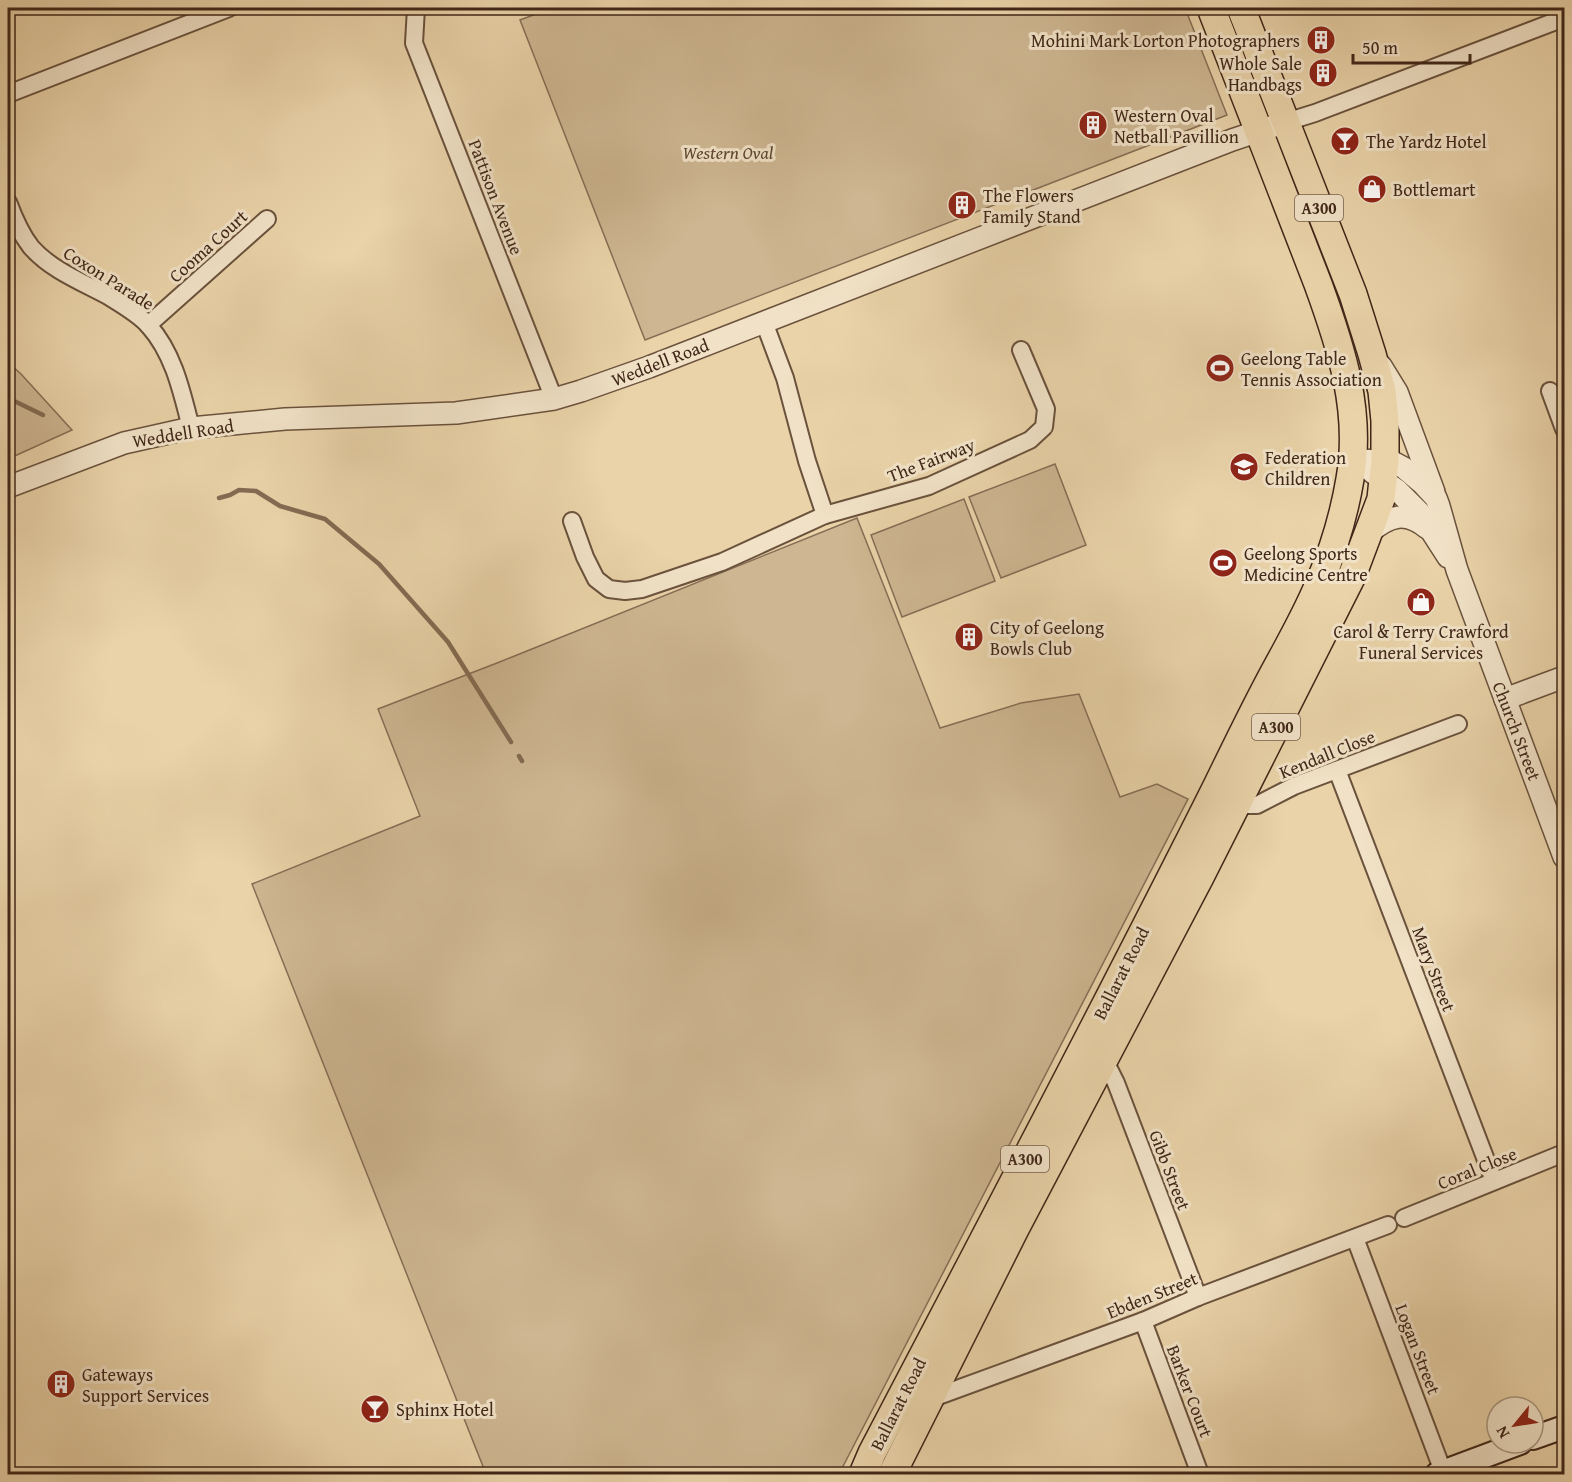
<svg xmlns="http://www.w3.org/2000/svg" width="1572" height="1482" font-family="'Gentium Book Plus',serif">
	<style>
		.green { fill: #cdb691; stroke: #866e55; stroke-width: 1.5 }
		.lines { fill: none; stroke-linecap: round; stroke-linejoin: round }
		.stream { stroke: #836b52; stroke-width: 4.5 }
		.minor-casing { stroke: #6a523d; stroke-width: 20 }
		.tertiary-casing { stroke: #6a523d; stroke-width: 24 }
		.secondary-casing { stroke: #402719; stroke-width: 26 }
		.trunk-casing { stroke: #402719; stroke-width: 30 }
		.minor { stroke: #f1e2c7; stroke-width: 16 }
		.tertiary { stroke: #f1e2c7; stroke-width: 21 }
		.secondary { stroke: #f1e2c7; stroke-width: 22 }
		.trunk { stroke: #ead3a9; stroke-width: 27 }
		.labels { text-anchor: middle; dominant-baseline: central; stroke-width: 6; stroke-linejoin: round; paint-order: stroke }
		.shield { fill: #f1e2c7; stroke: #755f4d; stroke-width: 1.5 }
		.shield-label { font-size: 16px; font-weight: bold; fill: #402719 }
		.poi-label { font-size: 18px; fill: #402719; stroke: #f1e2c7; text-anchor: start }
		.park-label { font-size: 18px; font-style: italic; fill: #5c4431; stroke: #f1e2c7 }
		.street-label { font-size: 18px; fill: #402719; stroke: #f1e2c7 }
	</style>
	<rect width="100%" height="100%" fill="#ead3a9"/>
	<filter id="stains"><feTurbulence type="fractalNoise" baseFrequency=".00333" numOctaves="4"/><feColorMatrix values="0 0 0 0 .2 0 0 0 0 .09 0 0 0 0 .02 0 0 0 .5 -.17"/></filter>
	<radialGradient id="worn" r=".72"><stop offset=".6" stop-color="#630" stop-opacity="0"/><stop offset="1" stop-color="#630" stop-opacity=".3"/></radialGradient>
	<!-- green -->
	<g class="green">
		<polygon points="552,8 1185,8 1227,115 645,340 520,20"/>
		<polygon points="8,362 21,374 72,430 8,459"/>
		<polygon points="1055,464 1086,545 1001,578 969,497"/>
		<polygon points="964,499 995,581 902,617 871,535"/>
		<polygon points="857,518 940,728 1021,703 1079,694 1120,797 1157,784 1188,799 839,1474 486,1474 252,884 420,816 378,709 497,663"/>
	</g>
	<g class="lines">
		<!-- stream -->
		<g class="stream">
			<polyline points="8,398 43,415"/>
			<polyline points="219,498 230,495 239,490 256,491 280,506 325,519 379,564 448,642 511,742"/>
			<polyline points="519,756 522,761"/>
		</g>
		<!-- minor casing -->
		<g class="minor-casing">
			<g id="minor">
				<polyline points="416,8 414,43 554,399"/>
				<polyline points="8,94 229,8"/>
				<polyline points="1286,122 1315,113 1564,18"/>
				<path d="M8,202C14,218 20,233 31,247C51,270 82,282 108,296C121,304 140,315 149,326C174,354 182,393 191,428"/>
				<polyline points="764,322 785,378 807,461 825,515"/>
				<polyline points="148,325 267,219"/>
				<polyline points="1550,391 1564,429"/>
				<polyline points="572,521 585,557 596,579 609,589 625,591 642,589 722,562 825,515 929,486 1030,440 1044,427 1046,409 1021,350"/>
				<polyline points="1337,770 1494,1181"/>
				<polyline points="1231,800 1236,805 1257,805 1294,786 1458,724"/>
				<polyline points="1104,1059 1116,1083 1198,1297"/>
				<polyline points="1404,1218 1564,1153"/>
				<polyline points="1355,1238 1444,1474"/>
				<polyline points="1143,1321 1200,1474"/>
				<polyline points="930,1399 1143,1321 1198,1297 1388,1225"/>
			</g>
		</g>
		<!-- tertiary casing -->
		<g class="tertiary-casing">
			<g id="tertiary">
				<polyline points="1381,366 1397,392 1434,492"/>
				<polyline points="1353,460 1391,461 1404,468 1423,484 1436,498 1439,506 1457,570 1564,857"/>
				<polyline points="1372,472 1397,490 1419,512 1448,557"/>
				<polyline points="8,487 124,443 191,428 285,419 456,413 554,399 581,391 649,367 1232,140 1286,122"/>
				<path d="M1370,532C1390,515 1406,511 1427,528"/>
				<polyline points="1505,699 1564,677"/>
			</g>
		</g>
		<!-- secondary casing -->
		<g class="secondary-casing">
			<g id="secondary">
				<polyline points="1533,1438 1564,1427"/>
				<polyline points="1437,1474 1520,1443"/>
			</g>
		</g>
		<!-- trunk casing -->
		<g class="trunk-casing">
			<g id="trunk">
				<path d="M863,1474L872,1453C988,1231 1105,1010 1217,786C1234,751 1251,716 1269,682C1286,650 1305,618 1319,584C1333,551 1344,515 1350,479C1362,411 1341,347 1318,284L1211,8"/>
				<polyline points="892,1474 1015,1229 1200,877 1352,576 1381,499 1385,460 1385,421 1382,391 1372,354 1353,294 1241,8"/>
			</g>
		</g>
		<!-- minor -->
		<use href="#minor" class="minor"/>
		<!-- tertiary -->
		<use href="#tertiary" class="tertiary"/>
		<!-- secondary -->
		<use href="#secondary" class="secondary"/>
		<!-- trunk -->
		<use href="#trunk" class="trunk"/>
	</g>
	<!-- icons -->
	<defs>
		<g id="building-disc" transform="scale(1.5)"><circle r="9.5" fill="#8f2418" stroke="#f1e2c7"/><path d="M-4-6H4V6H1V3H-1V6H-4ZM-2.5-4.3h1.7v1.8h-1.7ZM.8-4.3h1.7v1.8H.8ZM-2.5-1h1.7V.8h-1.7ZM.8-1h1.7V.8H.8Z" fill="#fff"/></g>
		<g id="bar-disc" transform="scale(1.5)"><circle r="9.5" fill="#8f2418" stroke="#f1e2c7"/><path d="M-6-5H6L.8 .8V4.5H3.5V6h-7V4.5H-.8V.8Z" fill="#fff"/></g>
		<g id="shop-disc" transform="scale(1.5)"><circle r="9.5" fill="#8f2418" stroke="#f1e2c7"/><path d="M-5-2.5h2.3a2.7 3.5 0 0 1 5.4 0H5L5.5 6h-11ZM-1.5-2.5h3a1.5 2.3 0 0 0-3 0Z" fill="#fff"/></g>
		<g id="stadium-disc" transform="scale(1.5)"><circle r="9.5" fill="#8f2418" stroke="#f1e2c7"/><path d="M0-5a6.5 5 0 1 0 0 10a6.5 5 0 1 0 0-10ZM-3.5-1.8h7v3.6h-7Z" fill="#fff"/></g>
		<g id="school-disc" transform="scale(1.5)"><circle r="9.5" fill="#8f2418" stroke="#f1e2c7"/><path d="M0-5L7-2L0 1L-7-2ZM-4 1L0 2.5L4 1V4Q0 6-4 4Z" fill="#fff"/></g>
	</defs>
	<g fill-rule="evenodd">
		<use href="#building-disc" x="1321" y="40"/>
		<use href="#building-disc" x="1323" y="73"/>
		<use href="#building-disc" x="1093" y="125"/>
		<use href="#bar-disc" x="1345" y="141"/>
		<use href="#shop-disc" x="1372" y="189"/>
		<use href="#building-disc" x="962" y="205"/>
		<use href="#stadium-disc" x="1220" y="368"/>
		<use href="#school-disc" x="1244" y="467"/>
		<use href="#stadium-disc" x="1223" y="563"/>
		<use href="#shop-disc" x="1421" y="602"/>
		<use href="#building-disc" x="969" y="637"/>
		<use href="#building-disc" x="61" y="1384"/>
		<use href="#bar-disc" x="375" y="1409"/>
	</g>
	<g class="labels">
		<!-- shield labels -->
		<g class="shield">
			<rect x="1295" y="195" width="48" height="26" rx="4.5"/>
			<rect x="1252" y="714" width="48" height="26" rx="4.5"/>
			<rect x="1001" y="1146" width="48" height="26" rx="4.5"/>
		</g>
		<g class="shield-label">
			<text x="1319" y="208">A300</text>
			<text x="1276" y="727">A300</text>
			<text x="1025" y="1159">A300</text>
		</g>
		<!-- poi labels -->
		<g class="poi-label">
			<text x="1300" y="40" text-anchor="end">Mohini Mark Lorton Photographers</text>
			<text x="1302" y="63" text-anchor="end">Whole Sale<tspan x="1302" dy="21">Handbags</tspan></text>
			<text x="1114" y="115">Western Oval<tspan x="1114" dy="21">Netball Pavillion</tspan></text>
			<text x="1366" y="141">The Yardz Hotel</text>
			<text x="1393" y="189">Bottlemart</text>
			<text x="983" y="195">The Flowers<tspan x="983" dy="21">Family Stand</tspan></text>
			<text x="1241" y="358">Geelong Table<tspan x="1241" dy="21">Tennis Association</tspan></text>
			<text x="1265" y="457">Federation<tspan x="1265" dy="21">Children</tspan></text>
			<text x="1244" y="553">Geelong Sports<tspan x="1244" dy="21">Medicine Centre</tspan></text>
			<text x="990" y="627">City of Geelong<tspan x="990" dy="21">Bowls Club</tspan></text>
			<text x="1421" y="631" text-anchor="middle">Carol &amp; Terry Crawford<tspan x="1421" dy="21">Funeral Services</tspan></text>
			<text x="82" y="1374">Gateways<tspan x="82" dy="21">Support Services</tspan></text>
			<text x="396" y="1409">Sphinx Hotel</text>
		</g>
		<!-- park labels -->
		<g class="park-label">
			<text x="728" y="152">Western Oval</text>
		</g>
		<!-- street labels -->
		<g class="street-label">
			<text transform="translate(496 197) rotate(69)">Pattison Avenue</text>
			<text transform="translate(208 246) rotate(-42)">Cooma Court</text>
			<text transform="translate(109 278) rotate(32)">Coxon Parade</text>
			<text transform="translate(660 362) rotate(-21)">Weddell Road</text>
			<text transform="translate(183 433) rotate(-9)">Weddell Road</text>
			<text transform="translate(931 460) rotate(-21)">The Fairway</text>
			<text transform="translate(1517 731) rotate(69)">Church Street</text>
			<text transform="translate(1327 754) rotate(-22)">Kendall Close</text>
			<text transform="translate(1434 969) rotate(69)">Mary Street</text>
			<text transform="translate(1121 973) rotate(-63)">Ballarat Road</text>
			<text transform="translate(1477 1168) rotate(-22)">Coral Close</text>
			<text transform="translate(1170 1170) rotate(69)">Gibb Street</text>
			<text transform="translate(1152 1295) rotate(-22)">Ebden Street</text>
			<text transform="translate(1418 1349) rotate(69)">Logan Street</text>
			<text transform="translate(1190 1391) rotate(69)">Barker Court</text>
			<text transform="translate(898 1404) rotate(-63)">Ballarat Road</text>
		</g>
	</g>
	<!-- margin -->
	<rect width="1572" height="1482" fill="none" stroke="#ead3a9" stroke-width="30"/>
	<rect x="9" y="9" width="1554" height="1464" fill="none" stroke="#402719" stroke-width="3"/>
	<rect x="15" y="15" width="1542" height="1452" fill="none" stroke="#402719" stroke-width="1.5"/>
	<!-- north arrow -->
	<g transform="translate(1515 1425) rotate(240)"><circle r="28" fill="#f1e2c7" stroke="#aa9781" stroke-width="1.5"/>
	<path d="M0-4.5L10 22L0 15L-10 22Z" fill="#8f2418"/>
	<text y="-9" font-size="16" font-weight="bold" text-anchor="middle" fill="#402719">N</text>
	</g>
	<!-- scale -->
	<path d="M1353 54v9h117v-9" fill="none" stroke="#402719" stroke-width="3"/>
	<text x="1362" y="54" font-size="18" fill="#402719" stroke="#f1e2c7" stroke-width="4.5" paint-order="stroke">50 m</text>
	<rect width="100%" height="100%" filter="url(#stains)"/>
	<rect width="100%" height="100%" fill="url(#worn)"/>
</svg>
